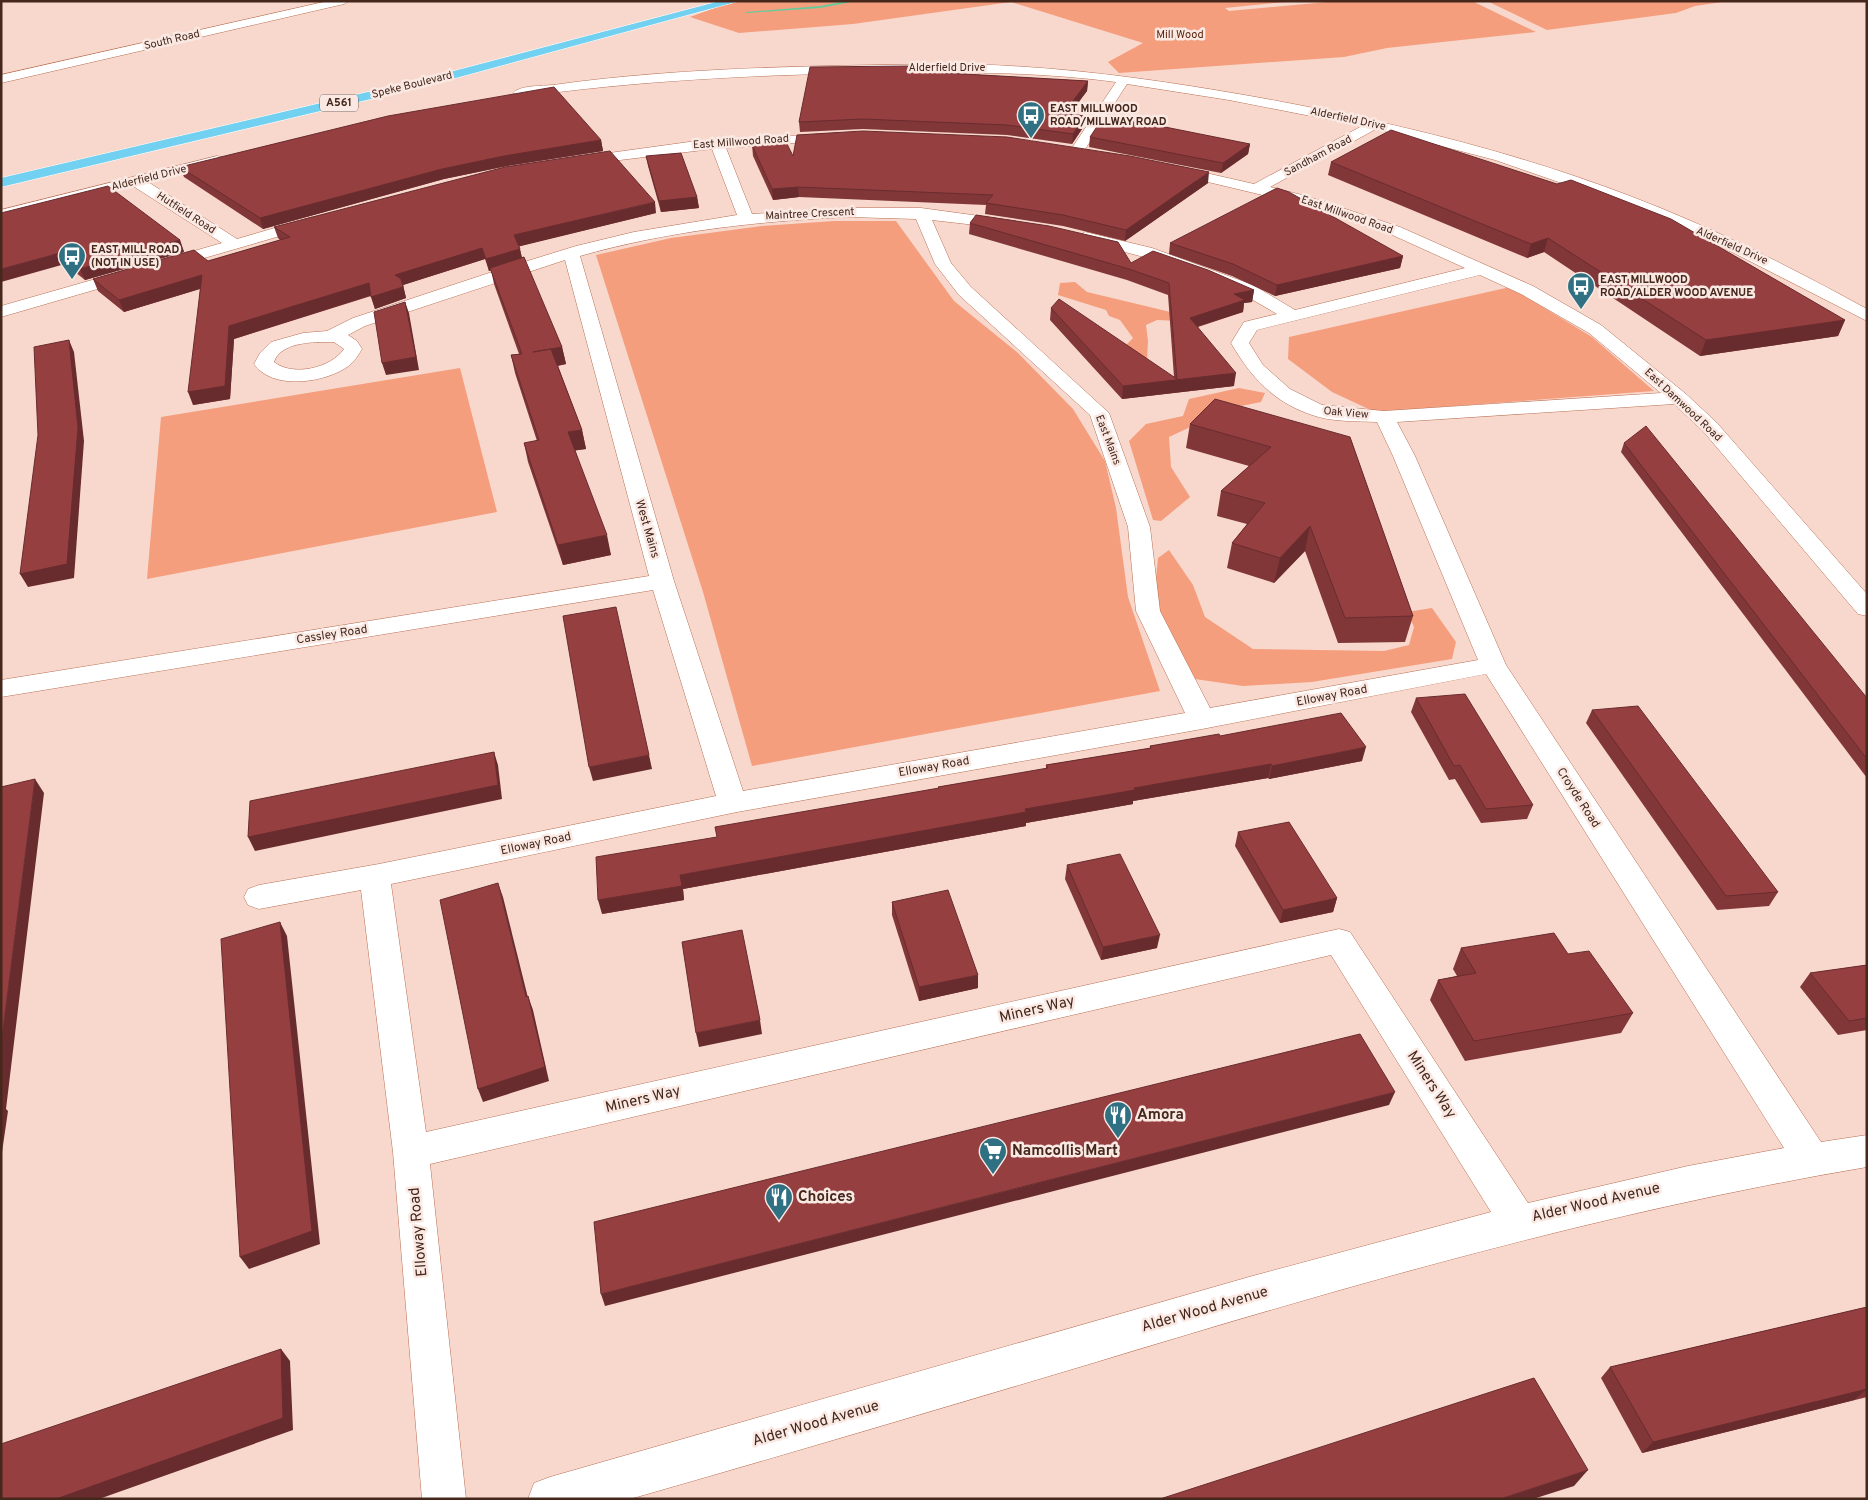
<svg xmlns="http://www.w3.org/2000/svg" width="1868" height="1500" font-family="Overpass,sans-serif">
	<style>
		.green { fill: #f49e7e }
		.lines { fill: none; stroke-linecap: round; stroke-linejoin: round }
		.stream { fill: #67ca9b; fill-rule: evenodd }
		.street-casing { stroke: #b76f54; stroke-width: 1 }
		.highway-casing { stroke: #fff; stroke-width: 1 }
		.street { fill: #fff; fill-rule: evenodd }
		.highway { fill: #72d1f0; fill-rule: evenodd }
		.wall { fill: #813638 }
		.shaded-wall { fill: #692c2e }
		.building { fill: #963f41; stroke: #692c2e }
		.labels { text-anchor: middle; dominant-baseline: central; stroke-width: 5; stroke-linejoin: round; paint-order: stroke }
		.far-park-label { font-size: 11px; fill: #5b240d; stroke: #fae9e3 }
		.far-street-label { font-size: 11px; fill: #45271c; stroke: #fae9e3 }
		.shield { fill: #fae9e3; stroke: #7b6158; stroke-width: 1 }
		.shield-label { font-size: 11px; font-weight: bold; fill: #45271c }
		.far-poi-label { font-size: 11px; font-weight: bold; fill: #45271c; stroke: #fae9e3; text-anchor: start }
		.street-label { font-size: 12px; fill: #45271c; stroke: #fae9e3 }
		.near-street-label { font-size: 15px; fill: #45271c; stroke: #fae9e3 }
		.near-poi-label { font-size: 15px; font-weight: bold; fill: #45271c; stroke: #fae9e3; text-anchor: start }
	</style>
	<rect width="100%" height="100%" fill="#f8d8cc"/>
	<!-- green -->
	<g class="green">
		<polygon points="734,1 1296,1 1225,8 1229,11 1338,1 1472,1 1536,32 1387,48 1344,57 1119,73 1108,62 1143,43 1011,2 853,24 739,33 690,17"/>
		<polygon points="1487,1 1729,1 1695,6 1676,13 1547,30"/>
		<polygon points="834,221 896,221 954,301 1018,353 1073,409 1105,461 1116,508 1128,597 1160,691 752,766 703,592 596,255 671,238 762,226"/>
		<polygon points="1075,282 1087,292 1183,315 1179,321 1157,320 1146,325 1148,341 1147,361 1125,346 1133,338 1120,320 1109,316 1106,310 1058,295 1060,283"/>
		<polygon points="1510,287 1592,337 1654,391 1375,412 1332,392 1288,359 1289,337"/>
		<polygon points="460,368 497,512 147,579 161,417"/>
		<polygon points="1239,388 1265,393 1261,402 1231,408 1169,437 1171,467 1190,497 1161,521 1153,520 1129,441 1146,424 1183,416 1189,399"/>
		<polygon points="1169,550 1193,585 1205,617 1253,649 1384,651 1409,645 1414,627 1407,612 1432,608 1456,642 1452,659 1312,682 1243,686 1188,678 1154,599 1158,558"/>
	</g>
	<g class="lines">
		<!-- stream -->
		<polygon class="stream" points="846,1 857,1 820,8 747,13 745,12 820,6"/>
		<!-- street casing -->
		<g class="street-casing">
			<g id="street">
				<polygon points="328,1 349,1 344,4 1,83 1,75"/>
				<path d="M941,64C1046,64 1147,78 1250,96C1379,119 1507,149 1630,196C1712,227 1790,267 1867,309V321L1724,248L1619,203L1495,160L1376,129L1270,187L1306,196L1400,227L1533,286L1601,325L1686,394L1717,423L1867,594V616L1858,614L1703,431L1674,404L1397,422L1415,456L1506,665L1821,1142L1867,1135V1167C1601,1212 1350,1285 1093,1363C939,1409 784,1455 630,1499H528L534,1483L550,1477L1249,1277L1491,1212L1331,955L430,1164L466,1499H422L393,1152L361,890L259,909L248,905L244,897L248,889L259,885L379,864L716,796L653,590L1,697V680L649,576L565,260L365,326L348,335L357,341L362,349C357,357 353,364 344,369C321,383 272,390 254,364L260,353L271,342L303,333L327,331L353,318L492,272L576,246L634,232L737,215L712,149L578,165L573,164L571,161L573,158L689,142L838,133L840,136L838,139L833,140L726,148L752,214L849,208H921L1016,221L1018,224L1010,229L932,220L951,263L971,287L1109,413L1150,527L1160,611L1210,708L1478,660L1393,456L1377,422C1356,421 1331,422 1312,415C1273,402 1251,377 1231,343L1244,322L1277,314L1241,293L1140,256L1079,240L1077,237L1085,232L1152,248L1253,285L1295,310L1465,268L1388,233L1296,203L1166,172L1164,169L1171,165L1254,184L1362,126L1229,100L1127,84L1082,154L1077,155L1070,151L1116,82C1033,71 950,72 867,73C750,75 635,81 520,97L513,93C520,85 543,86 553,85C682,67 812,66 941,64ZM849,217L916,219L935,264L959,295L1090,415L1128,527L1136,611L1185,713L743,791L674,581L580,256C668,231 758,221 849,217ZM1480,275L1521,294L1589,333L1661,393L1384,411L1322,405L1290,389L1263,365L1249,343L1257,330ZM318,342H334L344,349C331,368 293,377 274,362C280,345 303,343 318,342ZM1486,674L1784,1148L1688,1166L1528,1203L1350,932L1339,929L426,1132L391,884L737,812L1202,729Z"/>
				<polygon points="217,156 222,157 224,160 222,163 148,182 237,239 312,217 320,222 318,225 1,317 1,306 222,243 133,186 1,220 1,210"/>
			</g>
		</g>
		<!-- highway casing -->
		<g class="highway-casing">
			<polygon id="highway" points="720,1 739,1 430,85 1,187 1,178 423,79"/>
		</g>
		<!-- street -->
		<use href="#street" class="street"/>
		<!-- highway -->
		<use href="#highway" class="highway"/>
	</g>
	<!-- wall -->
	<g class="wall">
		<polygon points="910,71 1088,81 1087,91 1070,114 1085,116 1084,126 1072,144 1007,135 863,129 800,132 799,122"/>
		<polygon points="1090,137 1250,144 1248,154 1221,173 1089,147"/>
		<polygon points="601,140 603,151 507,166 444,179 263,229 184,177 180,167"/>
		<polygon points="752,145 793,156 1208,183 1125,241 1063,226 985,214 986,205 799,197 773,200 753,156"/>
		<polygon points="646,156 697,197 699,208 661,212 648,166"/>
		<polygon points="1331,162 1845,320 1838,336 1700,356 1544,252 1527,258 1328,175"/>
		<polygon points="1,213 180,240 184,252 85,280"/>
		<polygon points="656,213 519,246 522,257 562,347 566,364 558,366 582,430 586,449 575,450 611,555 563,565 528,462 524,443 537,441 515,373 511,355 519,354 494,284 491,270 489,271 485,259 403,285 406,298 375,309 371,296 234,339 230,399 193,405 200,289 124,312 98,291 93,279 208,261 280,240 278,238 274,227"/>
		<polygon points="970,223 1131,263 1254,290 1252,302 1244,303 1243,312 1198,327 1234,386 1122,399 1050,320 1051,308 1174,377 1168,295 1127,280 969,234"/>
		<polygon points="1170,243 1403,256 1400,268 1275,296 1232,276 1169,254"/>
		<polygon points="1190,424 1350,437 1413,616 1405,642 1338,643 1305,551 1274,583 1227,568 1232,543 1247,524 1217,516 1221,491 1249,466 1186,448"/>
		<polygon points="1624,443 1867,698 1867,778 1621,452"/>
		<polygon points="1416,698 1533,805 1527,819 1481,823 1455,779 1449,780 1411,712"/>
		<polygon points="1592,710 1778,892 1769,906 1717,910 1586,723"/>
		<polygon points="1220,736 1362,761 1269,779 1268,778 1133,801 1133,804 1026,823 1026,826 683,889 684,900 602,914 938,788 938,787 1046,769 1046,765 1150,748 1150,746"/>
		<polygon points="1238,832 1337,898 1333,912 1280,923 1235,846"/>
		<polygon points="1067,865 1157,948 1101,960 1065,879"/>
		<polygon points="892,902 978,988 919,1001 892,915"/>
		<polygon points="1461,948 1568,954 1633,1013 1621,1033 1465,1061 1430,1000 1438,980 1457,976 1453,969"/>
		<polygon points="1867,965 1867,1030 1838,1035 1800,987 1810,973"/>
		<polygon points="1867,1307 1867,1397 1642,1453 1601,1378 1610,1367"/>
	</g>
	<!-- shaded-wall -->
	<g class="shaded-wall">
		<polygon points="1088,81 1087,91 1063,122 1064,113"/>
		<polygon points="1085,116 1084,126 1072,144 1073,134"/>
		<polygon points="601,140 603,151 507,166 444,179 263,229 260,218 442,169 504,156"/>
		<polygon points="1250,144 1248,154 1221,173 1223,163"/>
		<polygon points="1209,172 1208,183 1125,241 1126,230"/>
		<polygon points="798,187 799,197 773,200 772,189"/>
		<polygon points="697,197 699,208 661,212 659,201"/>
		<polygon points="655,202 656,213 517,247 514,235"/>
		<polygon points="1548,238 1544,252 1527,258 1531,244"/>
		<polygon points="180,240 184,252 85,280 80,269"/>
		<polygon points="482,248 485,259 403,285 406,298 375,309 371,297 395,275"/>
		<polygon points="520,249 522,260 489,271 486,259"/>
		<polygon points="60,253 65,264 1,282 1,269"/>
		<polygon points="1403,256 1400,268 1275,296 1277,285"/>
		<polygon points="202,275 206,287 124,312 119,300"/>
		<polygon points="369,283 372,295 234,339 230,399 193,405 188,392 229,326"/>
		<polygon points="1254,290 1252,302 1244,303 1243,312 1189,329 1190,318 1234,294"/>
		<polygon points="405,302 409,313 419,370 386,375 382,363"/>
		<polygon points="1845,320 1838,336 1700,356 1706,340"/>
		<polygon points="69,340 74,352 84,441 74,578 28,587 20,574"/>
		<polygon points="562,347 566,364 537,369 533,352"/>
		<polygon points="1236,373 1234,386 1122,399 1123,386"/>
		<polygon points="582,430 586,449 572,451 568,432"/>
		<polygon points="1310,526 1305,551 1274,583 1280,558"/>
		<polygon points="607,535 611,555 563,565 558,545"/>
		<polygon points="1366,747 1362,761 1269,779 1272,766"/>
		<polygon points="494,752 498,765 502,799 255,851 248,837"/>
		<polygon points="649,755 652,769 593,781 589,767"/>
		<polygon points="1271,764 1268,778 1133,801 1133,804 1026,823 1026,826 683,889 684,900 602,914 598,900 680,875 1134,788"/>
		<polygon points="35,779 44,793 6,1109 8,1111 1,1159 1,1045"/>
		<polygon points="498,883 503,897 531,1010 526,997"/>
		<polygon points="1337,898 1333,912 1280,923 1283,910"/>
		<polygon points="280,922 287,936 320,1244 249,1269 240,1257"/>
		<polygon points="1160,935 1157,948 1101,960 1103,947"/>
		<polygon points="978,975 978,988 919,1001 919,987"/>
		<polygon points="528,996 533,1010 549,1081 483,1102 478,1089"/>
		<polygon points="760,1020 762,1034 699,1047 696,1033"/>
		<polygon points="1395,1092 1389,1105 605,1306 601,1294"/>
		<polygon points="281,1349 290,1361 293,1430 99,1499 56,1499"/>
		<polygon points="1867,1389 1854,1400 1642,1453 1653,1442"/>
		<polygon points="1588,1470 1574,1486 1533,1499 1500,1499"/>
	</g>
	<!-- building -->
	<g class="building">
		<polygon points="910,66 910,71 1088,81 1064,113 1085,116 1073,134 1007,125 863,119 799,122 810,67"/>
		<polygon points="554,87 601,140 504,156 442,169 260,218 180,167 388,116"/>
		<polygon points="1102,119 1126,123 1130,120 1250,144 1223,163 1090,137"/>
		<polygon points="1391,130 1557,184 1571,180 1671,219 1845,320 1706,340 1548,238 1531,244 1331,162"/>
		<polygon points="863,131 1007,137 1130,156 1209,172 1126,230 1063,215 986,203 993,195 798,187 772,189 752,145 786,142 793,156 797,135"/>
		<polygon points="610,151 655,202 514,235 520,249 486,259 482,248 395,275 401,279 403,287 371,297 369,283 229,326 225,386 188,392 202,275 119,300 93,279 194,250 208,261 290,237 274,227 505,167"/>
		<polygon points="681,153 697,197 659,201 646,156"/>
		<polygon points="108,186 180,240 80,269 60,253 1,269 1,213"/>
		<polygon points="1277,188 1289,192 1403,256 1277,285 1233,264 1170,243"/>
		<polygon points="976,215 1049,226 1118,242 1131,263 1153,251 1208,270 1254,290 1234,294 1245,300 1190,318 1236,373 1123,386 1051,308 1059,299 1177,379 1169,283 1129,269 970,223"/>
		<polygon points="524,257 562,347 533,352 551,349 582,430 568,432 607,535 558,545 524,443 539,440 511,355 522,354 490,268"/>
		<polygon points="405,302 416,357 382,363 374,312"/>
		<polygon points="69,340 78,428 67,564 20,574 38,435 34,347"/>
		<polygon points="1215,399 1350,437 1413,616 1345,618 1310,526 1280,558 1232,543 1265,503 1221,491 1271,447 1190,424"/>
		<polygon points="1646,426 1867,698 1867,759 1624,443"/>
		<polygon points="616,607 649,755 589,767 563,616"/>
		<polygon points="1465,694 1533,805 1486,809 1460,765 1454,766 1416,698"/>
		<polygon points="1638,706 1778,892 1726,896 1592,710"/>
		<polygon points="1341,713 1366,747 1272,766 1271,764 1134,788 1135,790 1025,809 1026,812 680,875 682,886 598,900 596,857 717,837 715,827 939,788 938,787 1048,768 1046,765 1151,748 1150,746 1219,734 1220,736"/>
		<polygon points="494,752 498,785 248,837 250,801"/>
		<polygon points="35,779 1,1045 1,787"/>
		<polygon points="1289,822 1337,898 1283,910 1238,832"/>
		<polygon points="1120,854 1160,935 1103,947 1067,865"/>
		<polygon points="498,883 526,997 528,996 545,1067 478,1089 440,900"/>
		<polygon points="948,890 978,975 919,987 892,902"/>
		<polygon points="280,922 312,1231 240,1257 221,939"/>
		<polygon points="742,930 760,1020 696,1033 682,942"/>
		<polygon points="1554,933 1568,954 1589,951 1633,1013 1474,1041 1438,980 1476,973 1461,948"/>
		<polygon points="1867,965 1867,1018 1849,1021 1810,973"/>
		<polygon points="1360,1034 1395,1092 601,1294 594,1222"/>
		<polygon points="1867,1307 1867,1389 1653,1442 1610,1367"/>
		<polygon points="281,1349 283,1418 56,1499 1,1499 1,1444"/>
		<polygon points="1534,1378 1588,1470 1500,1499 1160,1499"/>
	</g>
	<!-- icons -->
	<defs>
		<g id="bus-pin" transform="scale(1.4375)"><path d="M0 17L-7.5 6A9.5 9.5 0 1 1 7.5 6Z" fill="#2f7083" stroke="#fae9e3"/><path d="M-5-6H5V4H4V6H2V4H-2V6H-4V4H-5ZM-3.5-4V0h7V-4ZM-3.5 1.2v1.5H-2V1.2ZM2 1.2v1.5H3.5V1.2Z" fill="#fff"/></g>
		<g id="restaurant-pin" transform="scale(1.4375)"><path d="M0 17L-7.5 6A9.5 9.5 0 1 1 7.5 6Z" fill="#2f7083" stroke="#fae9e3"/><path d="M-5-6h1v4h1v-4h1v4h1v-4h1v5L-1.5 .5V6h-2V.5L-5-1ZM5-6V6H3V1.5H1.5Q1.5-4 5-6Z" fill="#fff"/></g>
		<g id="supermarket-pin" transform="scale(1.4375)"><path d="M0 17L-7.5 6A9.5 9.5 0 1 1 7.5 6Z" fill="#2f7083" stroke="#fae9e3"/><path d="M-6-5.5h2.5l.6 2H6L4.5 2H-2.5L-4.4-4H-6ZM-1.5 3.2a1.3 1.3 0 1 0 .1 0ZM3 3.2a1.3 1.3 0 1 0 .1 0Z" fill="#fff"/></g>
	</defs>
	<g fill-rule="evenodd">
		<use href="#bus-pin" x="1031" y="115"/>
		<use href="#bus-pin" x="72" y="256"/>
		<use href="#bus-pin" x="1581" y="286"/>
		<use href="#restaurant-pin" x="1118" y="1115"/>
		<use href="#supermarket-pin" x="993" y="1151"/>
		<use href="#restaurant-pin" x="779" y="1197"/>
	</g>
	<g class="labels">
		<!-- far-park labels -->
		<g class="far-park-label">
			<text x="1180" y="35">Mill Wood</text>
		</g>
		<!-- far-street labels -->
		<g class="far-street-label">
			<text transform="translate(172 40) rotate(-13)">South Road</text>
			<text x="947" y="68">Alderfield Drive</text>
			<text transform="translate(412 85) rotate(-14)">Speke Boulevard</text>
			<text transform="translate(1348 119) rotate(12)">Alderfield Drive</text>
			<text transform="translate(741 142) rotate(-4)">East Millwood Road</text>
			<text transform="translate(1318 156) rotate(-28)">Sandham Road</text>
			<text transform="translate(149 178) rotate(-14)">Alderfield Drive</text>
			<text transform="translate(186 213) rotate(33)">Hutfield Road</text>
			<text transform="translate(810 214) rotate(-3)">Maintree Crescent</text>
			<text transform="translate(1347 215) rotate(19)">East Millwood Road</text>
			<text transform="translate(1732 246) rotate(24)">Alderfield Drive</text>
			<text transform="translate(1683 405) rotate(43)">East Damwood Road</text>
			<text transform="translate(1346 413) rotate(5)">Oak View</text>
			<text transform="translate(1108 440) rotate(69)">East Mains</text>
		</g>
		<!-- shield labels -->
		<rect class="shield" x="320" y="94.5" width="38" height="17" rx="4"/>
		<g class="shield-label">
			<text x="339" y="103">A561</text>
		</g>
		<!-- far-poi labels -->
		<g class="far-poi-label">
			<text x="1050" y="109">EAST MILLWOOD<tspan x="1050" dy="13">ROAD/MILLWAY ROAD</tspan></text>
			<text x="91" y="250">EAST MILL ROAD<tspan x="91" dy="13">(NOT IN USE)</tspan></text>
			<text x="1600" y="280">EAST MILLWOOD<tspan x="1600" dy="13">ROAD/ALDER WOOD AVENUE</tspan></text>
		</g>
		<!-- street labels -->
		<g class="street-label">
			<text transform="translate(647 529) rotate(74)">West Mains</text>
			<text transform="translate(332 635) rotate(-9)">Cassley Road</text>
			<text transform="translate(1332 696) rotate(-11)">Elloway Road</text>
			<text transform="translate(934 767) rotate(-10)">Elloway Road</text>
			<text transform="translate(1578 798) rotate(57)">Croyde Road</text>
			<text transform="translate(536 844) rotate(-12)">Elloway Road</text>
		</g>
		<!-- near-street labels -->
		<g class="near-street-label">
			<text transform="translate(1037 1010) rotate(-13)">Miners Way</text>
			<text transform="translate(1431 1085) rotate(57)">Miners Way</text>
			<text transform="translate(643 1100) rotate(-13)">Miners Way</text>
			<text transform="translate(1596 1203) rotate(-13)">Alder Wood Avenue</text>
			<text transform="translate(419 1232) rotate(-95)">Elloway Road</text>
			<text transform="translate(1205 1310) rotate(-16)">Alder Wood Avenue</text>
			<text transform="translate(816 1424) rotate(-16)">Alder Wood Avenue</text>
		</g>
		<!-- near-poi labels -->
		<g class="near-poi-label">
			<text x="1137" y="1115">Amora</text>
			<text x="1012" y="1151">Namcollis Mart</text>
			<text x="798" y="1197">Choices</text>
		</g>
	</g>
	<!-- border -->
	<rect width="1868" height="1500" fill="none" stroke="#45271c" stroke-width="5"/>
</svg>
